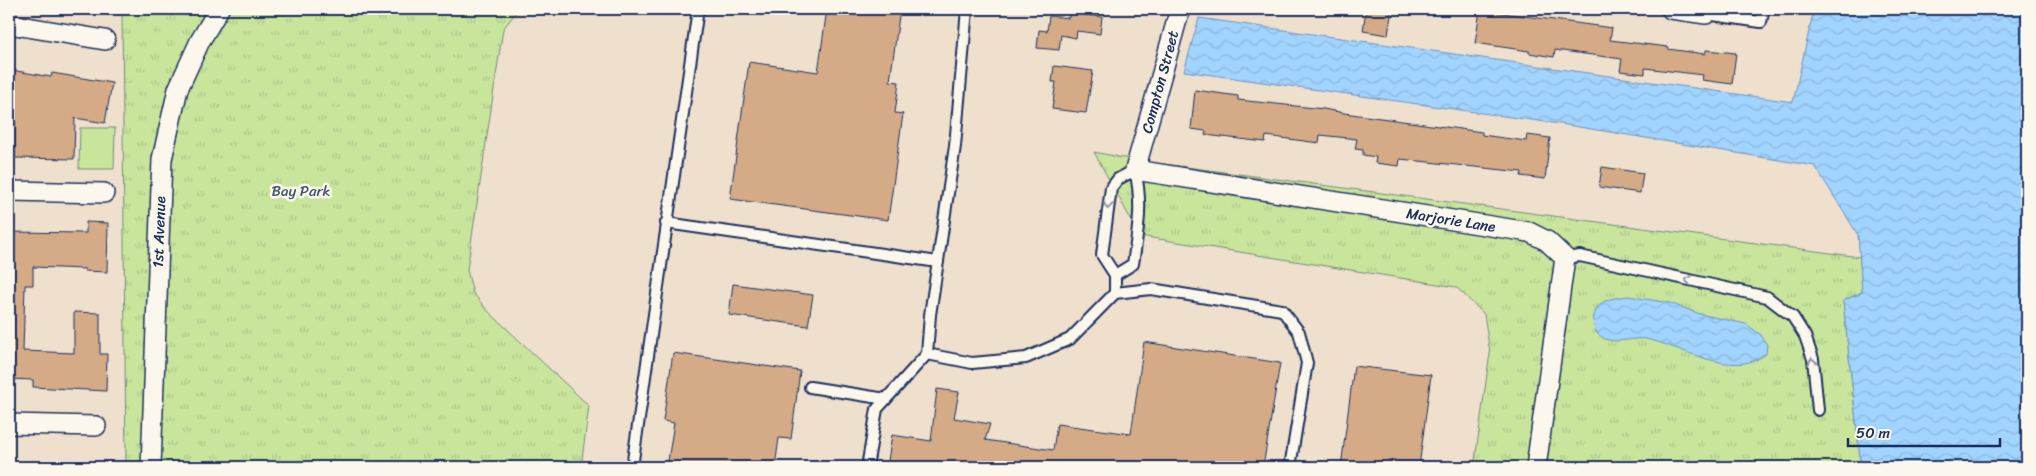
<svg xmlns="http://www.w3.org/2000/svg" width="2036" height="476" font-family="Sriracha,sans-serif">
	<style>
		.grass { fill: #c9e59c; stroke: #728a7d }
		.park { fill: url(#park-tufts); stroke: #728a7d }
		.water { fill: url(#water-waves); stroke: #6b92bf }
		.building { fill: #d4ab86; stroke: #1b2f5e }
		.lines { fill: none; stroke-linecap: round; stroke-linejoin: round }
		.lane-casing { stroke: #1b2f5e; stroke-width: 14 }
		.street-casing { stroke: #1b2f5e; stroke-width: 22 }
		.lane { stroke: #fbf7ec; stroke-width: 10 }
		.street { stroke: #fbf7ec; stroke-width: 19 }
		.oneway { stroke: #8b93a5 }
		.labels { text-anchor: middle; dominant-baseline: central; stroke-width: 5; stroke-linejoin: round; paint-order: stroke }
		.street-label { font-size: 15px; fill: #1b2f5e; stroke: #fbf7ec }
		.park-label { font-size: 15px; fill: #465c6e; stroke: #fbf7ec }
	</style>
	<defs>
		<pattern id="park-tufts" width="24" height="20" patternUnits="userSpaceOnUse" patternTransform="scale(1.25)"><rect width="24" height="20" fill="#c9e59c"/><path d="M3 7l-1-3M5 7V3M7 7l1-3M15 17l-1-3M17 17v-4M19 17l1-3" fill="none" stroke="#acc589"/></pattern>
		<pattern id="water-waves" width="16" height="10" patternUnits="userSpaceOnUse" patternTransform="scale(1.25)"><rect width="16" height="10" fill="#a1d4ff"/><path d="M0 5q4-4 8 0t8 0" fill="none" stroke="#8ab6dd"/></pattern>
	</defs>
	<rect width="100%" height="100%" fill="#efe0cd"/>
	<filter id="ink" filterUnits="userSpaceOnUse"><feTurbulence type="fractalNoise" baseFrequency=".02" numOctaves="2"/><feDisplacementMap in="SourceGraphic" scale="10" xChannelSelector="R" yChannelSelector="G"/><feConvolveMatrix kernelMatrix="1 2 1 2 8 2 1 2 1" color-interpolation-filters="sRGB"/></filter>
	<g filter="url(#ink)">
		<!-- grass -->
		<polygon class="grass" points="80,128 115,128 114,169 79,169"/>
		<!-- park -->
		<g class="park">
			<polygon points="122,9 522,9 517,11 503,29 467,270 473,293 488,311 589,406 581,467 126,467"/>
			<polygon points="1094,152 1134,160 1860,257 1862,292 1843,301 1861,467 1474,467 1490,353 1484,314 1456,287 1140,236"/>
		</g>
		<!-- water -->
		<g class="water">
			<polygon points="1814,9 2027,9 2027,467 1861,467 1843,301 1862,292 1858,235 1815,166 1567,125 1184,71 1199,18 1793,102"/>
			<path d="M1628,296L1670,303L1700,314L1746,324L1761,335L1767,345L1766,354C1733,380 1681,346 1646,339C1631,337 1610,347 1598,334C1589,324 1594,306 1605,301C1611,298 1621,297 1628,296Z"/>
		</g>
		<!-- building -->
		<g class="building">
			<polygon points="827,9 900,9 890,81 899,82 895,113 903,114 888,220 730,199 749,62 818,72"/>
			<polygon points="1366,9 1392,9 1388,35 1363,31"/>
			<polygon points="1480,10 1612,28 1610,40 1668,47 1668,49 1705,54 1706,50 1736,53 1732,84 1702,80 1703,75 1645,68 1645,74 1620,71 1622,59 1555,50 1554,57 1529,53 1529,51 1475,43"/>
			<polygon points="1069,13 1102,17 1100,34 1077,31 1076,38 1061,35 1059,50 1037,48 1039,30 1047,31 1049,16 1069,18"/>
			<polygon points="1054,66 1093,71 1086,113 1052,109 1056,82 1052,82"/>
			<polygon points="11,70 51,77 52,73 112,83 105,123 75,118 74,159 15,158 15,116 9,115 9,85"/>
			<polygon points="1195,90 1238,96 1238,100 1324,109 1344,113 1482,132 1482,135 1526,141 1527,135 1550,138 1545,179 1521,176 1522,172 1400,159 1399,166 1375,163 1376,157 1363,155 1363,150 1355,149 1357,139 1320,135 1319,143 1266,136 1265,142 1205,135 1206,131 1191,129"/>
			<polygon points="1602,167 1643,173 1640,193 1599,187"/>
			<polygon points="86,222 108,223 107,272 85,271 85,269 33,267 33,285 25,285 23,351 74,353 74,312 100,313 100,354 107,354 106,391 33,387 33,380 9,379 9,232 86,233"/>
			<polygon points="733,284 813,295 808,326 729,315"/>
			<polygon points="1144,342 1280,363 1263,467 887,467 892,435 931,441 937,389 959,392 954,418 990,424 985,440 1053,450 1057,424 1131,434"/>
			<polygon points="673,353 800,371 791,439 779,438 775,467 667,467 674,423 663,421"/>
			<polygon points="1354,366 1431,375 1419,467 1341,467"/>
		</g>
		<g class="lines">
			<!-- lane casing -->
			<g class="lane-casing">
				<g id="lane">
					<polyline points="1706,14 1761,22 1764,9"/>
					<polyline points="666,223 938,262"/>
					<polyline points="1565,258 1580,256 1767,297 1793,317 1805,336 1813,359 1818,410"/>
					<path d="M1115,275L1133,264C1138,230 1143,204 1135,170L1118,179L1111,188L1102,255L1115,275V293"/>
					<polyline points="927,354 972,363 1026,358 1070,339 1115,293 1151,289 1282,310 1299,332 1307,363 1290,467"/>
					<polyline points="810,387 886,399"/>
					<polyline points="632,467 698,9"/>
					<polyline points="867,467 877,409 927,354 930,315 955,146 967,9"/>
				</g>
			</g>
			<!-- street casing -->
			<g class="street-casing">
				<g id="street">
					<polyline points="1180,9 1135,170 1529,232 1547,241 1565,258 1536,467"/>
					<polyline points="1671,9 1706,14"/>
					<polyline points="9,24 105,40"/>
					<polyline points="9,191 104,193"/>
					<polyline points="9,424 96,426"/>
					<polyline points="151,467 162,159 178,89 200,41 219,9"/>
				</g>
			</g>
			<!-- lane -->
			<use href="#lane" class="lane"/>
			<!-- street -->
			<use href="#street" class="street"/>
		</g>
		<!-- one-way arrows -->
		<defs><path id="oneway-chevron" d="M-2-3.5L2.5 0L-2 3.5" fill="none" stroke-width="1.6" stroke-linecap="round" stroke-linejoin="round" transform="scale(1.25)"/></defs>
		<g class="oneway">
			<use href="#oneway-chevron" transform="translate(1108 206) rotate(98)"/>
			<use href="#oneway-chevron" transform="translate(1688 280) rotate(-168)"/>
			<use href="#oneway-chevron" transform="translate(1812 361) rotate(-101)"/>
		</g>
	</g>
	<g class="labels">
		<!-- street labels -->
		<g class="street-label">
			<text transform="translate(1160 82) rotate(-75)">Compton Street</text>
			<text transform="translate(1451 220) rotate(9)">Marjorie Lane</text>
			<text transform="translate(159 232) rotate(-88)">1st Avenue</text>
		</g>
		<!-- park labels -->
		<g class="park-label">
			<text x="301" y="191">Bay Park</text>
		</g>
	</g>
	<!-- margin -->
	<rect width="2036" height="476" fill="none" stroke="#fbf7ec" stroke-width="30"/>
	<rect x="15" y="15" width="2006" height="446" fill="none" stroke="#1b2f5e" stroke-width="2" filter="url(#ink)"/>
	<!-- scale -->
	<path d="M1848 438v8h152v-8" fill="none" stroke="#1b2f5e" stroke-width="2.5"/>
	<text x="1856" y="438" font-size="15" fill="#1b2f5e" stroke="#fbf7ec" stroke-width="4" paint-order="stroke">50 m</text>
</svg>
